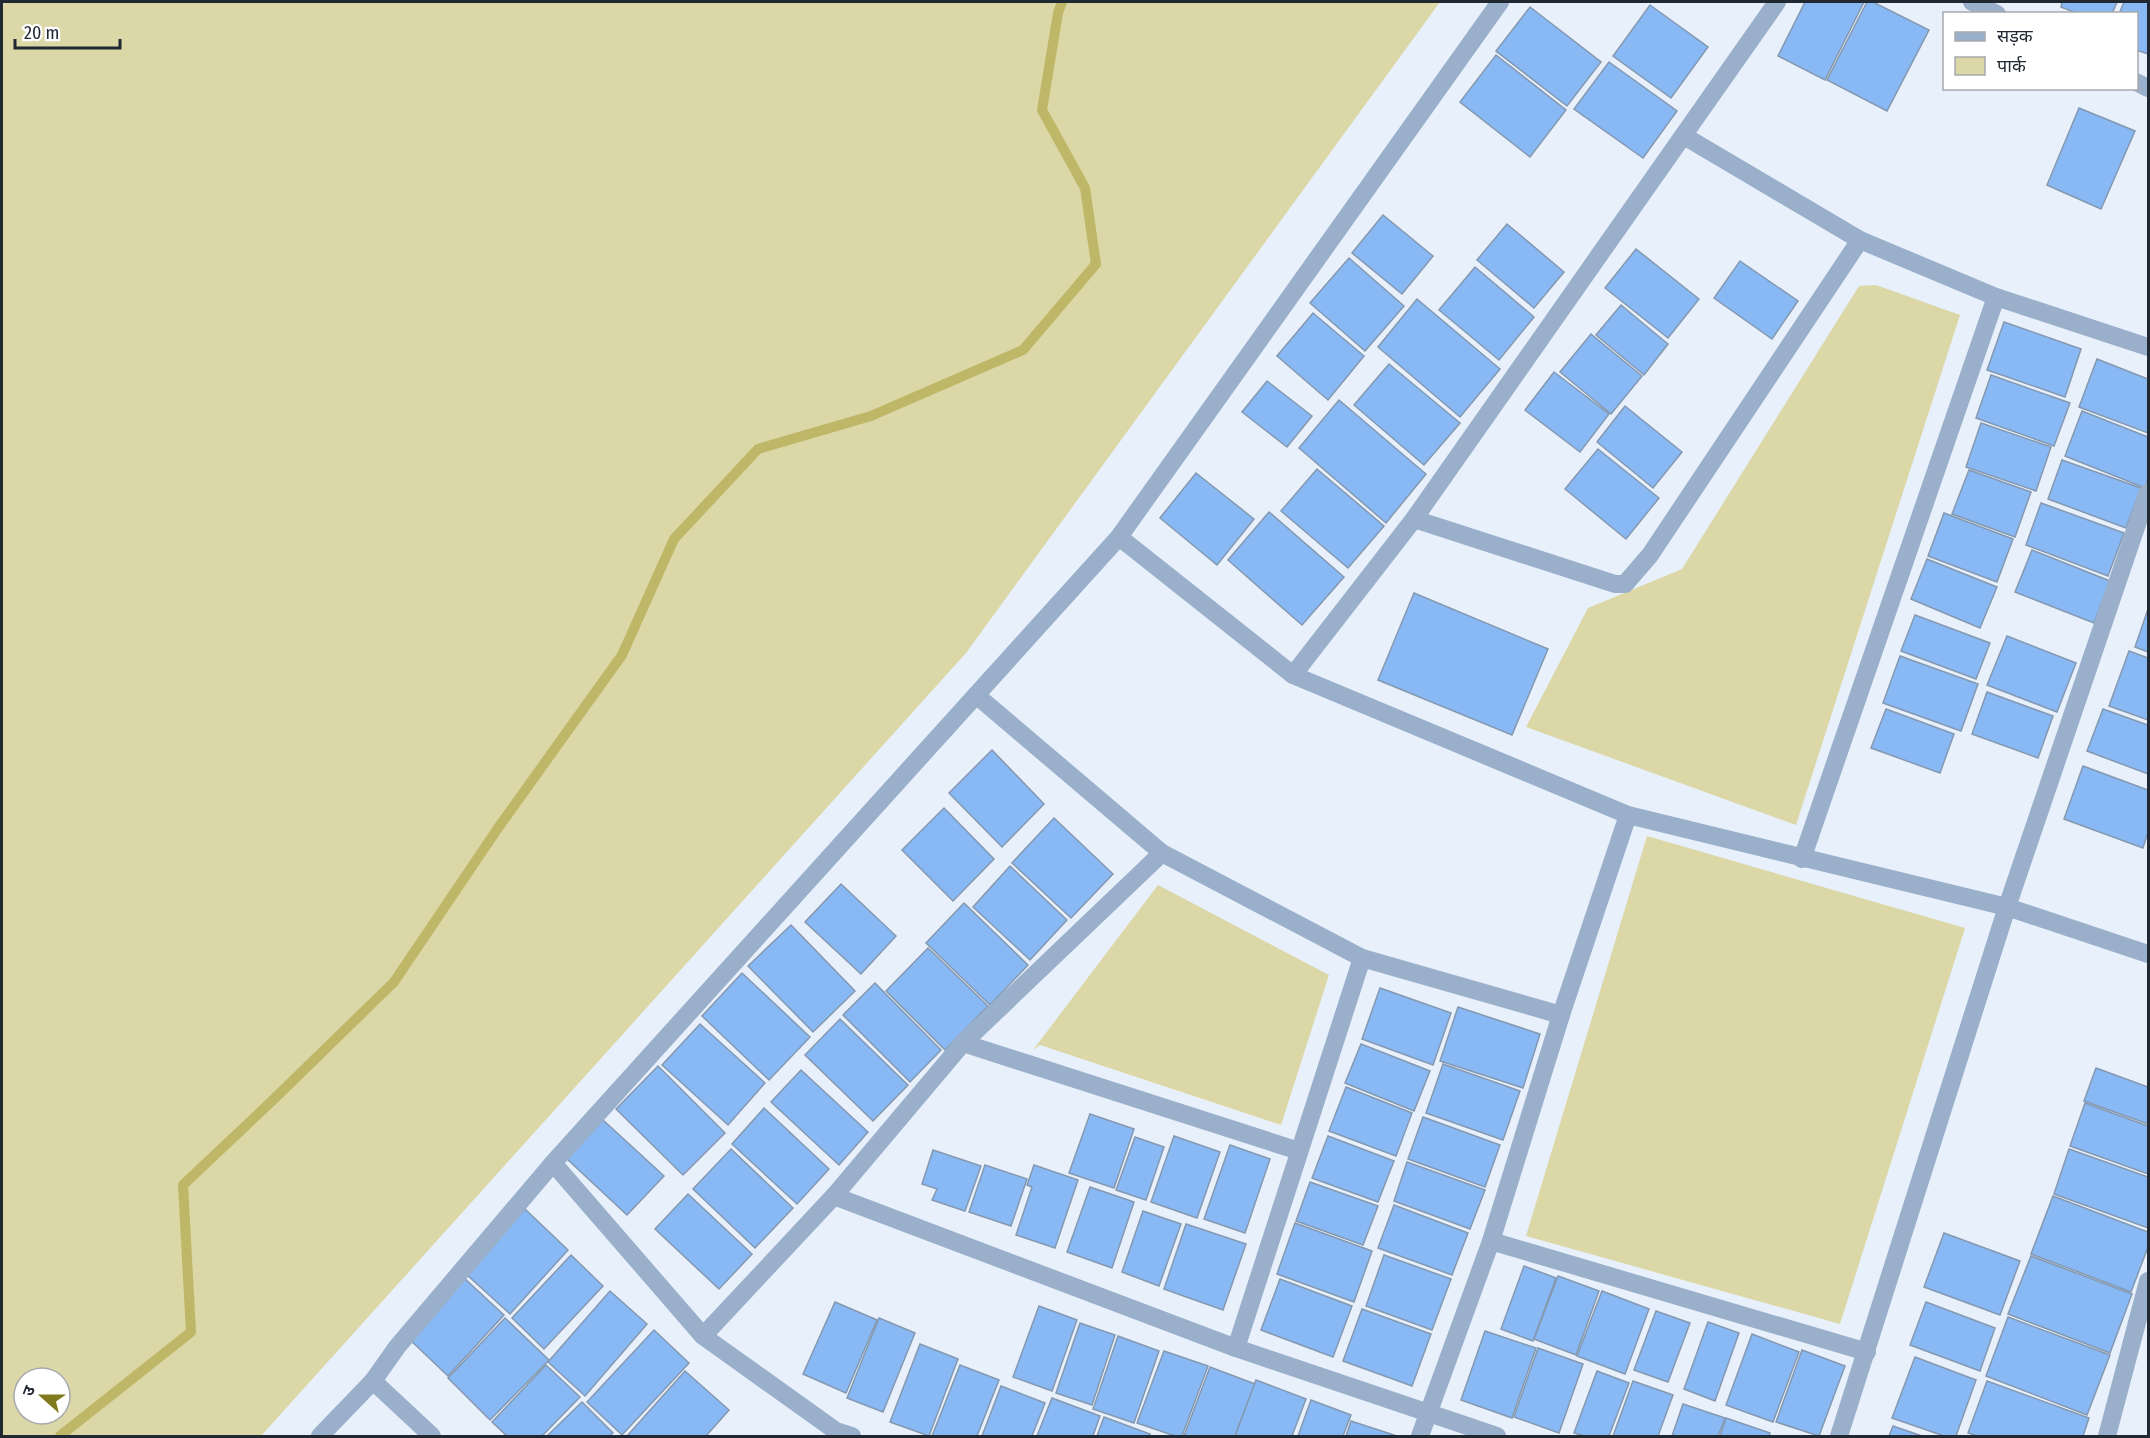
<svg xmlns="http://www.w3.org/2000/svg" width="2150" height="1438" font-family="'Fira Sans Condensed','Noto Sans Devanagari',sans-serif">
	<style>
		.green { fill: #dbd7a6; fill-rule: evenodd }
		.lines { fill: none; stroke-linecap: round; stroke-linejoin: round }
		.stream { stroke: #beb767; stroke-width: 10 }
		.building { fill: #88b9f5; stroke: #8498b0; stroke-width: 1.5 }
		.minor { stroke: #99afca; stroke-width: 18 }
	</style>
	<rect width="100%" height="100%" fill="#e8f0fb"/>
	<!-- green -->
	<g class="green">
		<path d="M2,2H1440L966,653L261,1436H2ZM24,1378H60V1414H24Z"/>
		<polygon points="1876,285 1960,315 1796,825 1526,727 1588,608 1682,569 1859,286"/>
		<polygon points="1647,836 1965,928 1840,1324 1526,1236"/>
		<polygon points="1158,885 1329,975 1281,1125 1040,1045 1033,1050"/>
	</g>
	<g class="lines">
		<!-- stream -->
		<polyline class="stream" points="60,1436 191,1332 183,1185 274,1099 394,982 498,828 622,655 674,539 758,449 871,416 1023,350 1096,264 1085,188 1042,110 1058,13 1062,2"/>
	</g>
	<!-- building -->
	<g class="building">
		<polygon points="1805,2 1864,2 1825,80 1778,56"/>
		<polygon points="1867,2 1873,2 1929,30 1887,111 1827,80"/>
		<polygon points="2062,2 2117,2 2112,14 2079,14 2061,7"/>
		<polygon points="2124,2 2148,2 2148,54 2136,50 2136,14 2119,14"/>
		<polygon points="1650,5 1708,47 1671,98 1613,56"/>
		<polygon points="1530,7 1601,62 1567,106 1496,51"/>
		<polygon points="1496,55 1566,110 1530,157 1460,102"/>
		<polygon points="1609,62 1677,111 1643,158 1574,109"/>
		<polygon points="2079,108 2135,131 2101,209 2047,185"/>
		<polygon points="1383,215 1433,256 1402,294 1352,253"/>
		<polygon points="1507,224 1564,272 1534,308 1477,260"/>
		<polygon points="1636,249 1699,299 1668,338 1605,288"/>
		<polygon points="1349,258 1404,306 1365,351 1310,303"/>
		<polygon points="1740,261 1798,301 1772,339 1714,298"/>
		<polygon points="1475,267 1534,317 1499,360 1439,310"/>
		<polygon points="1417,299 1500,369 1460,417 1378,347"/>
		<polygon points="1621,305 1668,344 1644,375 1596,335"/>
		<polygon points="1313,313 1364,356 1328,400 1277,356"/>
		<polygon points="2004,322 2081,349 2065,397 1987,370"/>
		<polygon points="1591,334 1642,376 1611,414 1560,372"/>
		<polygon points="2097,359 2148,379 2148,433 2079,407"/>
		<polygon points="1389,364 1460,423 1424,465 1354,405"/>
		<polygon points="1554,372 1609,414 1580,452 1525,410"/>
		<polygon points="1991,375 2070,403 2054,446 1976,418"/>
		<polygon points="1267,381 1312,416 1287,447 1242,412"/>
		<polygon points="1339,400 1426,474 1386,523 1299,448"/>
		<polygon points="1625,406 1682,452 1653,488 1597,442"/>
		<polygon points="2082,411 2148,437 2148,479 2145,488 2065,456"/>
		<polygon points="1981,423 2051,447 2036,491 1966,467"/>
		<polygon points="1598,449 1659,498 1626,539 1565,489"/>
		<polygon points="2062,460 2141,488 2126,528 2048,499"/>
		<polygon points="1317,469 1384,526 1348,568 1281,511"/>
		<polygon points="1969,470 2031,492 2015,537 1952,514"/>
		<polygon points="1196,473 1254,519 1217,565 1160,518"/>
		<polygon points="2041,503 2124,533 2108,576 2026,545"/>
		<polygon points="1269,512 1344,577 1302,625 1228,560"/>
		<polygon points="1944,513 2013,539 1997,582 1928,556"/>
		<polygon points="2032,550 2110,581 2094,623 2015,592"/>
		<polygon points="1927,559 1997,587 1980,628 1911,599"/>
		<polygon points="1414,593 1548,649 1512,735 1378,680"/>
		<polygon points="2148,609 2148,652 2135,647"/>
		<polygon points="1915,615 1990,643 1976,679 1901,651"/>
		<polygon points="2007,636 2076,663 2057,712 1987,685"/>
		<polygon points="2129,651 2148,658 2148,720 2109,706"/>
		<polygon points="1900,656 1978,684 1961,731 1883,703"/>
		<polygon points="1987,692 2053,716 2038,758 1972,734"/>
		<polygon points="1886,709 1954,734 1940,773 1871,748"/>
		<polygon points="2103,709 2148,725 2148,774 2087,751"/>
		<polygon points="992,750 1044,804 1002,847 949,793"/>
		<polygon points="2083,766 2148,790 2148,832 2143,848 2064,819"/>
		<polygon points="944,808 994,859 953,901 902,850"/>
		<polygon points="1054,818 1113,874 1071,918 1012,863"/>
		<polygon points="1010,866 1067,920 1030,960 973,907"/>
		<polygon points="841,884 896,936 861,974 805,922"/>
		<polygon points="964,903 1028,965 990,1005 926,943"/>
		<polygon points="791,925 855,991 813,1032 748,966"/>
		<polygon points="928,948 988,1006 945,1050 886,991"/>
		<polygon points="742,973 810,1037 769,1080 702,1016"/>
		<polygon points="875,983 941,1050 910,1082 843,1015"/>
		<polygon points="1380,988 1451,1013 1433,1065 1362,1039"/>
		<polygon points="1458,1007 1540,1034 1523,1088 1440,1061"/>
		<polygon points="840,1019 908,1085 873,1121 805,1055"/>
		<polygon points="700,1024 765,1083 728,1125 662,1065"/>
		<polygon points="1361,1044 1430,1071 1414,1111 1345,1083"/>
		<polygon points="1443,1064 1520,1091 1503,1140 1426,1113"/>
		<polygon points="658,1066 725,1133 683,1175 616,1109"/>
		<polygon points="2096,1068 2148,1087 2148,1124 2084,1101"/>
		<polygon points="801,1070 868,1132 839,1165 771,1102"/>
		<polygon points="1346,1087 1412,1113 1396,1156 1329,1131"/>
		<polygon points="2085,1103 2148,1126 2148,1174 2070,1146"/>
		<polygon points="764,1108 829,1169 797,1204 732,1144"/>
		<polygon points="1090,1114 1134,1129 1114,1188 1069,1173"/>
		<polygon points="1423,1117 1500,1145 1485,1187 1408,1159"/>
		<polygon points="603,1120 664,1176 627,1215 567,1159"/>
		<polygon points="1174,1136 1220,1152 1197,1218 1151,1202"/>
		<polygon points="1328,1136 1394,1161 1378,1202 1312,1178"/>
		<polygon points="1135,1137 1164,1147 1146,1200 1116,1190"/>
		<polygon points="1230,1145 1270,1159 1245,1233 1204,1219"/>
		<polygon points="731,1149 793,1208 755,1248 693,1189"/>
		<polygon points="2069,1149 2148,1177 2148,1228 2054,1194"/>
		<polygon points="933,1150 981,1166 965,1211 932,1200 937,1189 922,1184"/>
		<polygon points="1407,1162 1485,1190 1470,1229 1394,1201"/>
		<polygon points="985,1165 1027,1179 1011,1226 969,1212"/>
		<polygon points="1034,1165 1078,1180 1055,1248 1016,1235 1032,1187 1027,1185"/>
		<polygon points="1310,1182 1378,1206 1363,1245 1296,1221"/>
		<polygon points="1090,1187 1134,1202 1112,1268 1067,1252"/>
		<polygon points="688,1194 752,1254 719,1289 655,1229"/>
		<polygon points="2053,1196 2148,1232 2148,1247 2131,1292 2031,1254"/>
		<polygon points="1394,1205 1468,1233 1452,1275 1378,1248"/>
		<polygon points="525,1209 568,1250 510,1314 466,1274"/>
		<polygon points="1143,1211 1181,1224 1159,1286 1122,1272"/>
		<polygon points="1295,1223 1372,1251 1354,1302 1277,1274"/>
		<polygon points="1186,1224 1246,1244 1223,1310 1164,1289"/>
		<polygon points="1944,1233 2020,1261 2000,1315 1924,1287"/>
		<polygon points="571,1255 603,1286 544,1349 512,1318"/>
		<polygon points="1384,1255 1451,1279 1432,1330 1366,1306"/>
		<polygon points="2031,1256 2132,1294 2110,1353 2008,1314"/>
		<polygon points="1524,1266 1556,1278 1533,1341 1501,1329"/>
		<polygon points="1558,1276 1599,1291 1576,1355 1534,1339"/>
		<polygon points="463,1277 504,1315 448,1376 407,1337"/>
		<polygon points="1280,1279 1352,1306 1333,1357 1261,1330"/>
		<polygon points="610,1291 647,1324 585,1396 548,1362"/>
		<polygon points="1602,1291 1649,1309 1625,1374 1577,1356"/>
		<polygon points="835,1302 877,1320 846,1393 803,1374"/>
		<polygon points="1926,1302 1995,1328 1980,1371 1910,1345"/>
		<polygon points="1039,1306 1077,1320 1052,1391 1013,1377"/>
		<polygon points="1362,1309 1431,1334 1412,1386 1343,1361"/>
		<polygon points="1656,1311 1690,1323 1668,1382 1634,1370"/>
		<polygon points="2008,1317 2110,1355 2087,1415 1986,1376"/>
		<polygon points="505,1318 549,1360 490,1420 448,1378"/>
		<polygon points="879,1318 915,1333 883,1412 847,1398"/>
		<polygon points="1708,1322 1739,1333 1715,1401 1684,1389"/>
		<polygon points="1080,1323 1115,1335 1092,1405 1056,1393"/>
		<polygon points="654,1330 689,1363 622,1435 587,1402"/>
		<polygon points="1485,1331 1536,1348 1512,1418 1461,1400"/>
		<polygon points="1752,1334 1799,1352 1773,1422 1726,1405"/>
		<polygon points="1118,1336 1159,1351 1134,1423 1093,1409"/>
		<polygon points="920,1344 958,1359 929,1436 890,1422"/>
		<polygon points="1538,1348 1583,1364 1559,1433 1514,1417"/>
		<polygon points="1802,1350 1845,1366 1819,1436 1776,1422"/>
		<polygon points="1164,1351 1208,1366 1182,1436 1175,1436 1137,1423"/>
		<polygon points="1915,1357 1976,1380 1956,1436 1944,1436 1892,1418"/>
		<polygon points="546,1365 580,1397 542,1436 507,1436 492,1422"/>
		<polygon points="960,1365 999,1380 977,1436 932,1436"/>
		<polygon points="1210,1367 1255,1384 1235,1436 1184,1436"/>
		<polygon points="685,1371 729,1410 706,1436 627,1436"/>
		<polygon points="1597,1371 1629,1383 1609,1436 1585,1436 1574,1433"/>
		<polygon points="1256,1380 1306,1399 1292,1436 1235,1436"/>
		<polygon points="1633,1381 1673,1395 1658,1436 1613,1436"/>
		<polygon points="1987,1381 2089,1418 2083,1436 1978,1436 1968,1433"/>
		<polygon points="1001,1386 1045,1403 1032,1436 982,1436"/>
		<polygon points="1052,1398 1100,1416 1093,1436 1037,1436"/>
		<polygon points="1311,1400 1351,1415 1343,1436 1298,1436"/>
		<polygon points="582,1402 613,1433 609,1436 547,1436"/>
		<polygon points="1683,1404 1725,1418 1718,1436 1672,1436"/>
		<polygon points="1104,1417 1150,1434 1148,1436 1097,1436"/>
		<polygon points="1726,1418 1770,1433 1769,1436 1720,1436"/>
		<polygon points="1351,1421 1397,1436 1346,1436"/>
		<polygon points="1893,1426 1922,1436 1889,1436"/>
	</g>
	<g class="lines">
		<!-- minor -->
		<g class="minor">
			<polyline points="1972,2 1997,14"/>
			<polyline points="2136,82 2148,88"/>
			<polyline points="1684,136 1860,240 1996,297 2148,347"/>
			<polyline points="1414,519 1615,584 1625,584 1650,555 1860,240"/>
			<polyline points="1119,537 1293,675 1628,815 2007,907 2148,954"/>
			<polyline points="1293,675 1414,519 1777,2"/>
			<polyline points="976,695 1162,853 1362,958 1561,1015"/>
			<polyline points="1802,859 1996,297"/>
			<polyline points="963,1043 1299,1151"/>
			<polyline points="553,1163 703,1336 836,1431 852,1436"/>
			<polyline points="834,1196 1236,1348 1497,1436"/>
			<polyline points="1491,1241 1867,1352"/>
			<polyline points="703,1336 834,1196 963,1043 1162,853"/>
			<polyline points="1236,1348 1362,958"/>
			<polyline points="373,1381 432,1436"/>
			<polyline points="320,1436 373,1381 397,1347 553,1163 1119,537 1500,2"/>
			<polyline points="1420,1436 1491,1241 1561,1015 1628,815"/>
			<polyline points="1839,1436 2007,907 2148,492"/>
			<polyline points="2107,1436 2148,1281"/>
		</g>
	</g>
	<!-- border -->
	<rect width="2150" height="1438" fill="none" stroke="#202832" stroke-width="6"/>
	<!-- legend -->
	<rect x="1943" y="12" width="195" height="78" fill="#ffffff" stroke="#a6a9ad" stroke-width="1.5"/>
	<rect x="1955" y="32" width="30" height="9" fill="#99afca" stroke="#a6a9ad" stroke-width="1.5"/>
	<text x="1997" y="42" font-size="18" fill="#202832">सड़क</text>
	<rect x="1955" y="57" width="30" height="18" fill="#dbd7a6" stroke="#a6a9ad" stroke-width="1.5"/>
	<text x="1997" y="72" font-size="18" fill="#202832">पार्क</text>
	<!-- north arrow -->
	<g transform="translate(42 1396) rotate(291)"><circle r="28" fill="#ffffff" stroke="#a6a9ad" stroke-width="1.5"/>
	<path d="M0-4.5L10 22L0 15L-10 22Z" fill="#827a1f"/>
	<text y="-9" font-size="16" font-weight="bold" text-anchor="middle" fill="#202832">उ</text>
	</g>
	<!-- scale -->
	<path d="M15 39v9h105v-9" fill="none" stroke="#202832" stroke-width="3"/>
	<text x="24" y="39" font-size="18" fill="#202832" stroke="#ffffff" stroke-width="4.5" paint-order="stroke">20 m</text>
</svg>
